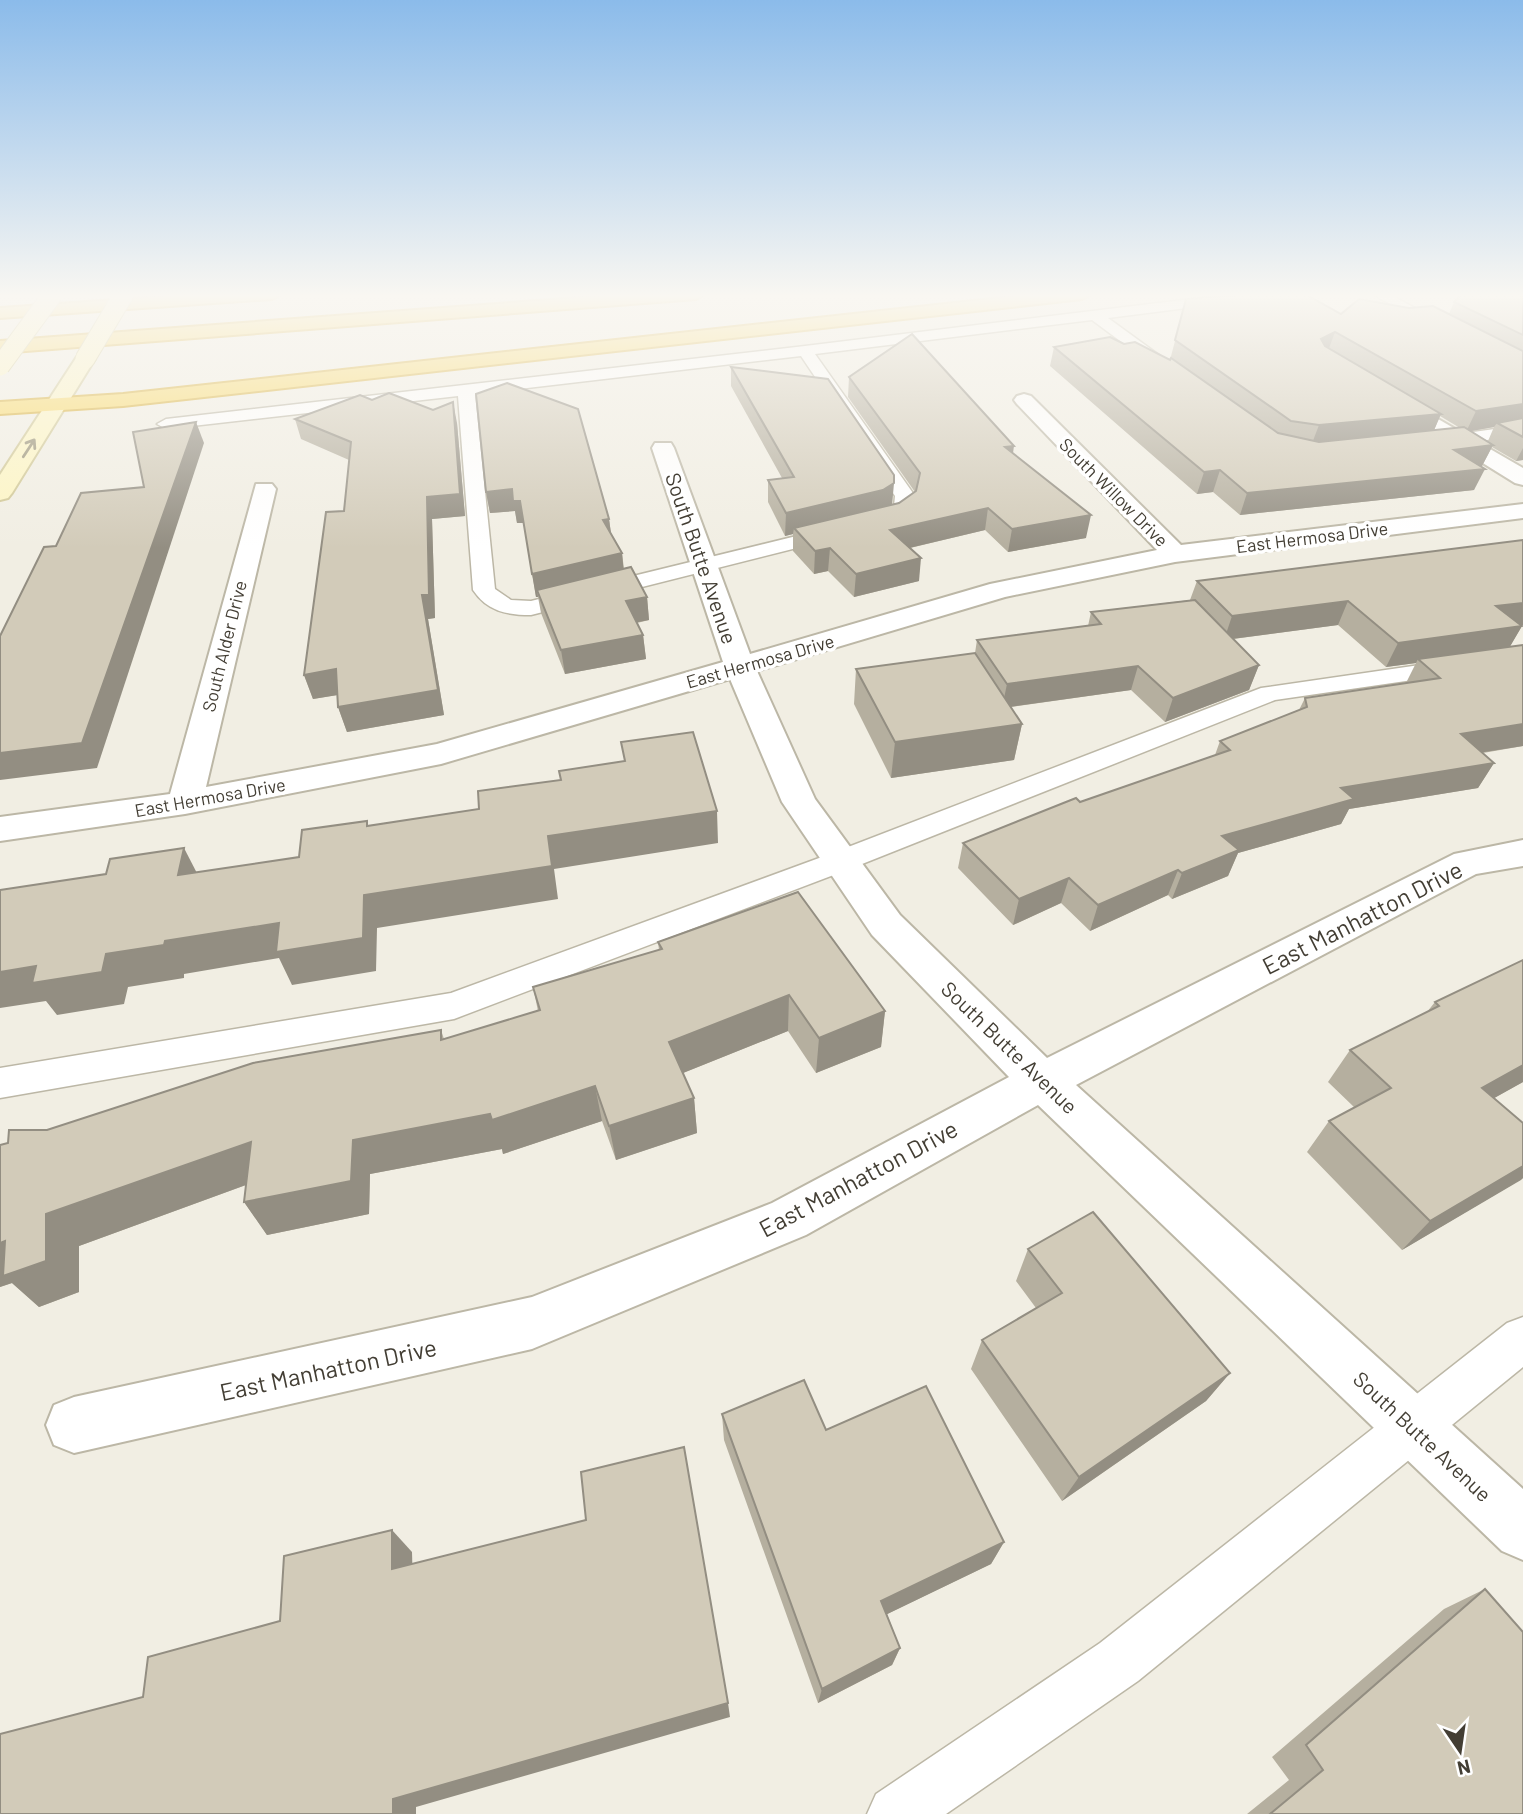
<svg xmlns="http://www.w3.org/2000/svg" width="1523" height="1814" font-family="Barlow,sans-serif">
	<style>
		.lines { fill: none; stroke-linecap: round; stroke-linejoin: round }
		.service-casing { stroke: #bcb7a6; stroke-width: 3 }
		.minor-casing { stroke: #bcb7a6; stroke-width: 4 }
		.secondary-casing { stroke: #d0c794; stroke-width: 4 }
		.motorway-casing { stroke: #d8af36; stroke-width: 4 }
		.service { fill: #fff; fill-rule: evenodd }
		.minor { fill: #fff; fill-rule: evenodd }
		.secondary { fill: #fdf5c2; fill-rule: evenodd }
		.motorway { fill: #f9d966; fill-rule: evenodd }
		.secondary-bridge-casing { stroke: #d0c794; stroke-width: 21; stroke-linecap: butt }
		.secondary-bridge { stroke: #fdf5c2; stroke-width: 19 }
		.wall { fill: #b5af9f; fill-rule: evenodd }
		.shaded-wall { fill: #938e82 }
		.building { fill: #d2cbb9; stroke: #938e82; stroke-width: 2 }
		.oneway { stroke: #979074 }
		.labels { text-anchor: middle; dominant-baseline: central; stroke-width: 7; stroke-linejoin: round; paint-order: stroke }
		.far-street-label { font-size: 18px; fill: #433e34; stroke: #fff }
		.street-label { font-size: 21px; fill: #433e34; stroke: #fff }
		.near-street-label { font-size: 24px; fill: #433e34; stroke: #fff }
	</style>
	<rect width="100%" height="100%" fill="#f1eee3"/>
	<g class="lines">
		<!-- service casing -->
		<g class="service-casing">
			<g id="service">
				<path d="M1232,294H1272L1265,298L1108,318L1174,366L1176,369L1174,372H1162L1092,320L815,354L915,496L911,513L896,523L531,615C506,615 487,611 473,590L458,396L166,429L157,424L166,419L805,346ZM801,356L895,496L894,507L882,515L531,601L511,600L495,589L475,394Z"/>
				<polygon points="1372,294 1389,294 1450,327 1448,330 1438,330"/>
				<polygon points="1523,425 1523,435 1438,447 1429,442 1438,437"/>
				<polygon points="1523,650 1523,664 1275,700 852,868 454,1019 0,1098 0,1068 451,993 830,854 1261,688"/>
				<polygon points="1523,1317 1523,1367 1138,1681 946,1814 867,1814 876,1794 1100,1643 1507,1323"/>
			</g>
		</g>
		<!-- minor casing -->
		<g class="minor-casing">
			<g id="minor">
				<polygon points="1393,393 1523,468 1523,485 1515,483 1386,403 1383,399 1386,395"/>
				<polygon points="1024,394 1031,396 1181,545 1523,504 1523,518 1175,562 1005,597 757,671 815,799 900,915 1047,1058 1454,854 1523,840 1523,866 1476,874 1076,1085 1523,1489 1523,1560 1502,1551 1038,1105 806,1235 532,1349 74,1453 54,1445 46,1425 54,1405 74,1397 532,1297 772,1203 1009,1077 872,935 782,802 730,679 441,764 185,814 0,841 0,817 170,794 256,484 272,484 276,489 206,787 437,744 723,662 652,448 655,443 671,443 674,448 750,654 990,584 1157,550 1017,404 1014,400 1017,396"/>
			</g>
		</g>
		<!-- secondary casing -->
		<g class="secondary-casing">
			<polygon id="secondary" points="85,353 95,359 12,493 8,498 0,500 0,475 78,355"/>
		</g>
		<!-- motorway casing -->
		<g class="motorway-casing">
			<g id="motorway">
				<polygon points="200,294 281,294 272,299 0,318 0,308"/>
				<polygon points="630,294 705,294 696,299 0,353 0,341"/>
				<polygon points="1036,294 1091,294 1082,299 123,406 0,414 0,402 123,394"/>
			</g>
		</g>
		<!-- service -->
		<use href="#service" class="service"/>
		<!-- minor -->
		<use href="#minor" class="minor"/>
		<!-- secondary -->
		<use href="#secondary" class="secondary"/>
		<!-- motorway -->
		<use href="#motorway" class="motorway"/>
		<!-- secondary-bridge casing -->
		<g class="secondary-bridge-casing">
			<g id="secondary-bridge">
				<polyline points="85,359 124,294"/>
				<polyline points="0,366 53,294"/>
			</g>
		</g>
		<!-- secondary-bridge -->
		<use href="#secondary-bridge" class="secondary-bridge"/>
	</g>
	<!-- wall -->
	<g class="wall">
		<path d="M1523,294V460L1516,461L1492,447L1482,466H1481L1474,490L1240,515L1213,492L1197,494L1050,366L1054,347L1124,344L1170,360L1186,299L1341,314L1409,308L1449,314L1454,302ZM1440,416L1460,428L1434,430ZM1494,427L1488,441L1470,431Z"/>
		<polygon points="731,367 892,505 899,503 915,492 848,397 849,377 1013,453 1086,538 1008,552 985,530 910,548 919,581 854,597 828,571 814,574 793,551 793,534 785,536 768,502 768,480 782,478 731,386"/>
		<polygon points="372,400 457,423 465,516 432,519 435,618 428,619 444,715 347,732 338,707 337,695 313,699 304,675 344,511 349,460 301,439 295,419"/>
		<polygon points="486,492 609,519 611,533 622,553 624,569 647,597 649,620 637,623 643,635 646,659 565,674 541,613 538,597 536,597 524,523 517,523 515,511 490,513"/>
		<polygon points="1197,581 1523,625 1521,625 1522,626 1510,646 1523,746 1483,753 1494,763 1478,788 1349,809 1341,824 1238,853 1228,876 1172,899 1168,895 1090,931 1061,903 1013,925 958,868 963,843 1215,755 1220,741 1299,710 1305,698 1406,683 1416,663 1386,667 1338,625 1233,639 1259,665 1249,690 1165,722 1131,690 1011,707 1022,724 1014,760 891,778 854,704 856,669 975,653 977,640 1088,626 1091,612 1190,600"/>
		<polygon points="658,942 885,1011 881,1047 816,1073 788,1031 683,1073 694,1098 697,1133 616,1160 602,1121 503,1154 502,1149 370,1174 369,1214 267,1235 244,1202 246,1185 79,1246 79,1292 39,1307 12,1283 0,1287 0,1145 47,1130 441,1030 444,1039 538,1011 533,987 659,950"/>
		<polygon points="1523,960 1523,1082 1494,1098 1523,1123 1523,1178 1402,1250 1307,1152 1329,1121 1354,1107 1328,1082 1350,1050 1427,1012 1435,1002"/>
		<polygon points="1028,1249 1230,1373 1206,1401 1062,1501 971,1369 982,1340 1036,1308 1016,1281"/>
		<polygon points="722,1414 826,1430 1004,1542 991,1564 887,1614 900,1648 892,1665 818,1703 724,1440"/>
		<polygon points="1485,1589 1523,1814 1247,1814 1289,1780 1272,1757 1444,1609"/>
	</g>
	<!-- shaded-wall -->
	<g class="shaded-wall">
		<polygon points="1335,332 1328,351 1321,339"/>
		<polygon points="453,402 457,423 465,516 432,519 435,618 428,619 444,715 347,732 338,707 422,595 427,497"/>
		<polygon points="1523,404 1523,423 1497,423 1494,427 1466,432 1476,411"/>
		<polygon points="1441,414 1432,435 1311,446 1319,425"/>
		<polygon points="196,422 204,443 97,768 0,780 0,753"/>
		<polygon points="1493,445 1482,466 1444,471 1454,450"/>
		<polygon points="1014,446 1011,467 1005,447"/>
		<polygon points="1523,448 1523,460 1516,461"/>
		<polygon points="1485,469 1474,490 1240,515 1247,493"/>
		<polygon points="1220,470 1213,492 1197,494 1204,472"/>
		<polygon points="894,483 892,506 794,528 793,534 785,536 786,513"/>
		<polygon points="512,489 520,501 524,523 517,523 515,511 490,513 486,492"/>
		<polygon points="988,508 985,530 888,553 890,530"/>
		<polygon points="1091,515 1086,538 1008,552 1012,529"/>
		<polygon points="609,519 612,541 603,520"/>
		<polygon points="830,548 828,571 814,574 815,551"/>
		<polygon points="622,553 624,575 537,590 538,597 536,597 532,574"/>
		<polygon points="921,558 919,581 854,597 856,574"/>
		<polygon points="647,597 649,620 628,624 626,601"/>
		<polygon points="1348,601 1338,625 1224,640 1232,616"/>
		<polygon points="1523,603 1523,625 1483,630 1496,606"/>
		<polygon points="1522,626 1508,650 1418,659 1416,663 1386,667 1398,643"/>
		<polygon points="643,635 646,659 565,674 561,650"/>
		<polygon points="1259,665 1249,690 1165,722 1173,698"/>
		<polygon points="1138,666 1131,690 1002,708 1007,684"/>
		<polygon points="336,669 344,694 313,699 304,675"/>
		<polygon points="1022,724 1014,760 891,778 895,742"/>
		<polygon points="1523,724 1523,746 1446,758 1461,734"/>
		<polygon points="1494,763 1478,788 1349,809 1341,824 1238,853 1228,876 1172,899 1182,873 1222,836 1341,788"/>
		<polygon points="717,811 718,843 554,869 558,899 377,928 376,971 292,985 279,958 184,974 184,978 128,987 124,1004 57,1015 46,1001 0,1008 0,972 165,941 364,895 548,836"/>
		<polygon points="184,848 201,881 178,875"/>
		<polygon points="1178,870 1168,895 1090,931 1098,905"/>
		<polygon points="1069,878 1061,903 1013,925 1019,899"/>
		<polygon points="789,995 788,1031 673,1077 669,1042"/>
		<polygon points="885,1011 881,1047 816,1073 819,1038"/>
		<polygon points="1523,1065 1523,1082 1455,1120 1482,1088"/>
		<polygon points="595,1086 602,1121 503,1154 502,1149 370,1174 369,1214 267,1235 244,1202 353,1140"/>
		<polygon points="694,1098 697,1133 616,1160 609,1126"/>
		<polygon points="251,1142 273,1175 79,1246 79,1292 39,1307 12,1283 0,1287 0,1243 5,1241 46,1214"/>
		<polygon points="1523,1166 1523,1178 1521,1180 1402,1250 1430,1221"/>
		<polygon points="1230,1373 1206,1401 1062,1501 1079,1477"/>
		<polygon points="392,1530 412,1552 413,1589 392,1569"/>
		<polygon points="1004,1542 991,1564 875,1620 881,1601"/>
		<polygon points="900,1648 892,1665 818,1703 822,1689"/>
		<polygon points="728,1703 730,1717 416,1807 416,1814 393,1814 393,1799"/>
	</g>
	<!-- building -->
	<g class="building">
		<polygon points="1250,294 1305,294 1341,314 1359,299 1409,308 1433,306 1523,351 1523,404 1476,411 1335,332 1321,339 1325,346 1441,414 1319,425 1291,421 1175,340 1186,299"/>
		<polygon points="1462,294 1523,294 1523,335 1454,302"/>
		<polygon points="912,334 1014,446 1005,447 1091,515 1012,529 988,508 890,530 921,558 856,574 830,548 815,551 794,528 899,503 916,491 920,473 849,377"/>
		<polygon points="1110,337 1124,344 1135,342 1170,360 1171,358 1278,433 1319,442 1464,427 1493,445 1454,450 1485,469 1247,493 1220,470 1204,472 1054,347"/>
		<polygon points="731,367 828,379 894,475 894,483 883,490 786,513 768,480 794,477"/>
		<polygon points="507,383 578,409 609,519 603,520 622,553 532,574 520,501 513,501 512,489 486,492 476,394"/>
		<polygon points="389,393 433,410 453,402 460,494 427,497 429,595 422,595 438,690 338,707 336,669 304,675 326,512 344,511 351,442 295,419 360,395 372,400"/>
		<polygon points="1523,418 1523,437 1497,423"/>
		<polygon points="196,422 82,743 0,753 0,636 44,547 56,546 81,493 144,487 133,432"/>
		<polygon points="1523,540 1523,603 1496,606 1522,626 1398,643 1348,601 1232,616 1197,581"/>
		<polygon points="631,567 647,597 626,601 643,635 561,650 537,590"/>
		<polygon points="1195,600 1259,665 1173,698 1138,666 1007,684 977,640 1101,624 1091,612"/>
		<polygon points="1523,645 1523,724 1461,734 1494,763 1341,788 1354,799 1222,836 1239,850 1182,873 1178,870 1098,905 1069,878 1019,899 963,843 1076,798 1080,802 1230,750 1220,741 1307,707 1305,698 1440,678 1418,659"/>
		<polygon points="975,653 1022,724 895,742 856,669"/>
		<polygon points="693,732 717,811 548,836 552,866 364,895 363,938 276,952 279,923 165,941 164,945 106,954 102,972 32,983 36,966 0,972 0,890 106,874 110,859 184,848 178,875 299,857 302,830 367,821 367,826 479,809 478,791 561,780 559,771 625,761 621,742"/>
		<polygon points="798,892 885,1011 819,1038 789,995 669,1042 694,1098 609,1126 595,1086 492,1120 490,1114 353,1140 351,1181 244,1202 251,1142 46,1214 46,1261 3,1276 5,1241 0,1243 0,1145 8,1143 9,1130 47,1130 253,1063 441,1030 441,1040 540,1010 533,987 662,949 658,942"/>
		<polygon points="1523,960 1523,1065 1482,1088 1523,1123 1523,1166 1430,1221 1329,1121 1391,1088 1350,1050 1439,1006 1435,1002"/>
		<polygon points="1093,1212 1230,1373 1079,1477 982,1340 1062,1293 1028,1249"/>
		<polygon points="804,1380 826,1430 926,1386 1004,1542 881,1601 900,1648 822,1689 722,1414"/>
		<polygon points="684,1447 728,1703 393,1799 393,1814 0,1814 0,1734 143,1697 148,1657 280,1621 284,1556 392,1530 392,1569 586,1520 581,1472"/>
		<polygon points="1485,1589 1523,1632 1523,1814 1270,1814 1323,1770 1306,1745"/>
	</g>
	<!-- one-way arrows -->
	<defs><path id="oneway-shaft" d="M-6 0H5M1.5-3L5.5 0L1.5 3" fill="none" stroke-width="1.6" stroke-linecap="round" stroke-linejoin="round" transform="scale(1.75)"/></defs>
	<use class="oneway" href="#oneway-shaft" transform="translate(29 448) rotate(-57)"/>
	<!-- sky -->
	<linearGradient id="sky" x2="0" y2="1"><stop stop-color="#8bbbea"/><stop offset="0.54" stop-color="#f9f7f2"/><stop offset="1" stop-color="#f9f7f2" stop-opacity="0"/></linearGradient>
	<rect width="1523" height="548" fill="url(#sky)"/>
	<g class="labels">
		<!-- far-street labels -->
		<g class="far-street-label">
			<text transform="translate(1114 492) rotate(45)">South Willow Drive</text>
			<text transform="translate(1312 537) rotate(-7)">East Hermosa Drive</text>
			<text transform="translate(224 646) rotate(-76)">South Alder Drive</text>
			<text transform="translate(760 661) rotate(-16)">East Hermosa Drive</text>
			<text transform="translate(210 797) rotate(-10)">East Hermosa Drive</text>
		</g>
		<!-- street labels -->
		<g class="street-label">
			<text transform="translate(702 558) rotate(71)">South Butte Avenue</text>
			<text transform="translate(1010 1047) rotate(44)">South Butte Avenue</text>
			<text transform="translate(1423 1436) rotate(43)">South Butte Avenue</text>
		</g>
		<!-- near-street labels -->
		<g class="near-street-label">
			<text transform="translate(1362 917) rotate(-27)">East Manhatton Drive</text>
			<text transform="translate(858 1178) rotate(-28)">East Manhatton Drive</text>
			<text transform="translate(328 1369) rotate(-12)">East Manhatton Drive</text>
		</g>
	</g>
	<!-- north arrow -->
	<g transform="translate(1460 1751) rotate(167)" stroke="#ffffff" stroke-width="5" paint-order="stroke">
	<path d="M0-5L12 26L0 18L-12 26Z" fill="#433e34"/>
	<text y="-10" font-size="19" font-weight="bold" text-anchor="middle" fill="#433e34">N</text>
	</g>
</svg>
